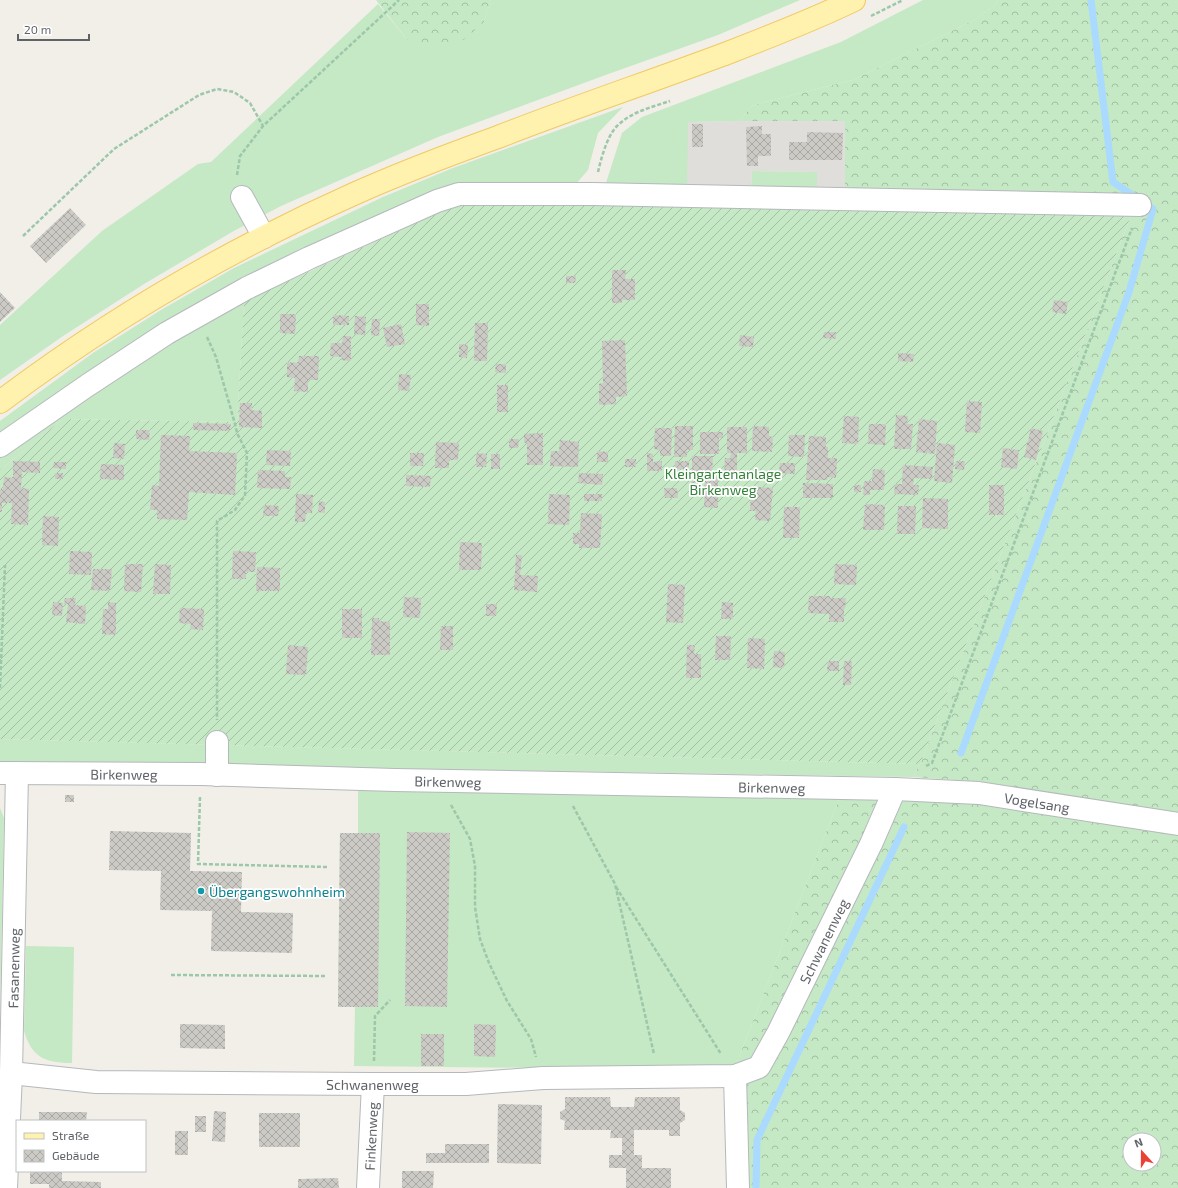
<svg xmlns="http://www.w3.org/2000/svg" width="1178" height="1188" font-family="'Exo 2',sans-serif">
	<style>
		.industrial { fill: #e0deda }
		.grass { fill: #c5e8c5 }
		.forest { fill: url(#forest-crowns); fill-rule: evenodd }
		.garden { fill: url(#garden-furrows) }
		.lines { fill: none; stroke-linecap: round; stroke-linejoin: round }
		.stream { stroke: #aadaff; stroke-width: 7 }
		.building { fill: url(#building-cross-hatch) }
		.minor-casing { stroke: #b5b8bc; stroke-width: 24 }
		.major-casing { stroke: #f2c960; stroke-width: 24 }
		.path { stroke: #9cc7a9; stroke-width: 2.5; stroke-dasharray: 4 2; stroke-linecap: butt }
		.minor { stroke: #fff; stroke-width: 22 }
		.major { stroke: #fff2af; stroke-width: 22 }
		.culture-dot { fill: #0f9aa8; stroke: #fff; stroke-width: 1.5 }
		.labels { text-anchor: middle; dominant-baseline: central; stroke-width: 3.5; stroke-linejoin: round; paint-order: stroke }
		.park-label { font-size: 14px; fill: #348238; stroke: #fff }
		.street-label { font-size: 14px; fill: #5f6368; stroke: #fff }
		.culture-label { font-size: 14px; fill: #0d838f; stroke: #fff; text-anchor: start }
	</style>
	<defs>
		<pattern id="forest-crowns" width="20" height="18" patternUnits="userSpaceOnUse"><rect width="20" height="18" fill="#c5e8c5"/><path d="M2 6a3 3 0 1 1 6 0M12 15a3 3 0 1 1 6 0" fill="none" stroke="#a3c0a4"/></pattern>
		<pattern id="garden-furrows" width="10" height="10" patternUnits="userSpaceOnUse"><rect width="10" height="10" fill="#c5e8c5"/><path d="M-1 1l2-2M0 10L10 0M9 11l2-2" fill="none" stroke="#a3c0a4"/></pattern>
		<pattern id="building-cross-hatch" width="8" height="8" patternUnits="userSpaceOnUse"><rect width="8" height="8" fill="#cccac5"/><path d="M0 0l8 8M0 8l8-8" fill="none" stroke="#a9a8a4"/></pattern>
	</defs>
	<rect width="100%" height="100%" fill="#f1efe8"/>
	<!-- industrial -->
	<polygon class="industrial" points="739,121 845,121 845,190 817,189 817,172 752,171 751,189 687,188 687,122"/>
	<!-- grass -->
	<g class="grass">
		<polygon points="491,0 800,0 718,35 611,73 438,137 281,206 232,232 144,284 63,336 0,380 0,325 102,231 198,164 211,162 378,4 409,42 484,22"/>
		<polygon points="923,0 998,0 995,5 976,19 853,80 765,102 752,106 739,121 688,122 687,188 605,186 622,133 642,117 841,42"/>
		<polygon points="623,107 598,133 588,170 575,185 453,188 0,435 0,421 93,353 161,310 234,268 383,197 453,168"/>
		<polygon points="752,171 817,172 817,189 751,189"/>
		<polygon points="244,301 237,422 63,419 0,470 0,456 185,332 192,332"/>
		<polygon points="0,739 920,764 913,777 0,762"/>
		<polygon points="358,790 839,799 734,1070 354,1066 355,1007 338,1007 340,833 358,833"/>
		<polygon points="0,808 4,818 0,1012"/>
		<path d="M26,946L74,947L72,1063C46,1063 32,1058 24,1031Z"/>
	</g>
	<!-- forest -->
	<g class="forest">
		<polygon points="376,0 491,0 484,22 465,39 440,48 409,42"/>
		<polygon points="998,0 1178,0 1178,813 983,782 913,777 920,764 1134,208 845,190 845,121 739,121 752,106 765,102 853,80 976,19 995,5"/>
		<path d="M839,799L977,803L1178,835V1188H741L734,1070ZM1130,1140H1154V1164H1130Z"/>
	</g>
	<!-- garden -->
	<polygon class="garden" points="467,200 1134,208 920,764 0,739 0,470 63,419 237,422 244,301"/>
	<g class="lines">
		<!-- stream -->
		<g class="stream">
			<polyline points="961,753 1129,292 1153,209 1113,182 1091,0"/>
			<polyline points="756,1188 757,1140 904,827"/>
		</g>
	</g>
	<!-- building -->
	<g class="building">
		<rect x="692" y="124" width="11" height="23"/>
		<polygon points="762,126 762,134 771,134 771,156 758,156 758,166 747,166 746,127"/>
		<polygon points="807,132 843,133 842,160 789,160 789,142 807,142"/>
		<polygon points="70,208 86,225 46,263 30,246"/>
		<polygon points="612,270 626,270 625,279 635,279 635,300 622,300 622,303 612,303"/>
		<polygon points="566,276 576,276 575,283 566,283"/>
		<polygon points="0,292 15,308 0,322"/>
		<polygon points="1054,300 1068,302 1066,314 1052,312"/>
		<polygon points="416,304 429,304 429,326 416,325"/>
		<polygon points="280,314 296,314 295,334 280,333"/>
		<polygon points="333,315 349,316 349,325 333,325"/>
		<polygon points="355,316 366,317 365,335 354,334"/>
		<polygon points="372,319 380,319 379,336 371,335"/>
		<polygon points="475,323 488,323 487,361 474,361"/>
		<polygon points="401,324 405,344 387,347 383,328"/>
		<polygon points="824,332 836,332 836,339 823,338"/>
		<polygon points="740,335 754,337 753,347 739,346"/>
		<polygon points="343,336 351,336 351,361 341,360 342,357 330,356 331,343 342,343"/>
		<polygon points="625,340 627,396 616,397 616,404 599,405 599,384 603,383 602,341"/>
		<polygon points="459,344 468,345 467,358 459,357"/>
		<polygon points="898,353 914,354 913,362 898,361"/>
		<polygon points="299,356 319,356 318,380 308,380 308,392 294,391 295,378 287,377 287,362 298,363"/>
		<polygon points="496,364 506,364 506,373 495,372"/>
		<polygon points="399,374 411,375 409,391 398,390"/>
		<rect x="497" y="385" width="11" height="27"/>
		<polygon points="967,401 982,402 980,433 965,432"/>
		<polygon points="240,403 252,403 252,410 262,411 262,428 239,427"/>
		<polygon points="896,415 908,416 907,424 913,424 911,449 894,449"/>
		<polygon points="844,416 859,417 858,444 842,443"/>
		<polygon points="919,419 937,421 935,454 916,452"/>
		<polygon points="193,423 231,424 230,431 193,430"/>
		<polygon points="869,424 886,424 885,445 868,444"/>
		<polygon points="675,426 693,426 693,450 687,450 687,457 674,457"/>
		<polygon points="753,426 769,427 769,436 773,437 772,452 752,451"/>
		<polygon points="727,427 747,427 747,453 737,453 737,475 724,475 725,458 730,458 731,453 727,453"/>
		<polygon points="655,428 672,428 671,456 660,456 660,450 654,449"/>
		<polygon points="1031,428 1043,431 1036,460 1024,457"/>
		<polygon points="136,430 150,430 149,440 136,439"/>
		<polygon points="700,432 723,432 723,438 719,438 719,454 700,454"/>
		<polygon points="543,433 543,465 527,465 527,443 524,443 524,434"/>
		<polygon points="161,435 190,436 189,451 237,453 235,495 189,492 187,520 157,519 157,510 150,510 152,485 159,486"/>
		<polygon points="789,435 805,435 804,457 788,456"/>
		<polygon points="809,436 826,437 826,447 828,447 828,458 837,458 836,478 828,477 827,480 806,480"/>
		<polygon points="509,439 519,439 518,448 509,448"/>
		<polygon points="560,440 579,442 578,467 550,466 551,451 559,451"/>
		<polygon points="436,442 459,443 458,460 449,460 449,468 435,468"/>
		<polygon points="114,443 125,444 124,459 113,458"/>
		<polygon points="937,443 955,445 952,483 934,481"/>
		<polygon points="1003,448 1019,450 1017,469 1001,467"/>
		<polygon points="267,450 291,451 290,466 266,465"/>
		<polygon points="597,451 608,452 608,462 597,462"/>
		<polygon points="410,453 424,453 423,466 410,466"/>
		<polygon points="476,453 487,454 486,467 476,467"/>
		<polygon points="647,453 653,454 653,462 662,461 662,471 647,471"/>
		<rect x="491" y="454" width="9" height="15"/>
		<polygon points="692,456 713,456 712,476 699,476 699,472 692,472"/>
		<rect x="625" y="459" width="11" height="8"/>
		<polygon points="13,461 40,462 40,473 22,472 21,488 29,489 28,525 11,524 12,503 2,503 2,512 0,512 0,489 3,489 4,477 13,478"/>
		<rect x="675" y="461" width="14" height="8"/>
		<polygon points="956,461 965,461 964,470 955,469"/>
		<polygon points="54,462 66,462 66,469 53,468"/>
		<polygon points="780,463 795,463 795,474 779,473"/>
		<polygon points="101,464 124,465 124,480 100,479"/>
		<polygon points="903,465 933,467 932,479 914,478 913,485 919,485 918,495 894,494 895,484 902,484"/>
		<polygon points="873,469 885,470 884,490 870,490 870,495 863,495 864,481 872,481"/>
		<polygon points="258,470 285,471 285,477 291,477 290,489 257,488"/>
		<rect x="55" y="473" width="8" height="6"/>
		<polygon points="579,473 603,474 602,485 578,483"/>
		<polygon points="406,475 431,476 430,487 406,486"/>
		<polygon points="705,477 718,477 718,508 704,507"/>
		<polygon points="691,481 700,481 699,489 691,489"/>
		<polygon points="803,483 833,484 833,498 803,498"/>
		<rect x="854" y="485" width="7" height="7"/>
		<rect x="989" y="485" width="15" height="30"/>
		<polygon points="758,487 773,488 770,521 755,520 756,511 750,511 751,490 757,490"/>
		<polygon points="664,488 677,488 678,498 665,498"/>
		<polygon points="296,494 313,495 312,513 306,513 305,522 295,522"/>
		<polygon points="549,494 570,495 569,525 548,524"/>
		<rect x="584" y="494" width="18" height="7"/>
		<polygon points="923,498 948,499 948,529 922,528"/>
		<polygon points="319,501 325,502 325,513 318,512"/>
		<polygon points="865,504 885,505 884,530 863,530"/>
		<polygon points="264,505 279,506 278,516 263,516"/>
		<polygon points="898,506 916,506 915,534 897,534"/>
		<polygon points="784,507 800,507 799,538 783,538"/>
		<polygon points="581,513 602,514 600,548 579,548 579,544 573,544 573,533 580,533"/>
		<polygon points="43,516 59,517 58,546 42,545"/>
		<polygon points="460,542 482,543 481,570 459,570"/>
		<polygon points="70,551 92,552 91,575 69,574"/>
		<polygon points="233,551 256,552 255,572 246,572 246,579 232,579"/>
		<polygon points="516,555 522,555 520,575 538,576 537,592 514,590"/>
		<polygon points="125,564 143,564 141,592 124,591"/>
		<polygon points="155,564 171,565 170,594 153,594"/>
		<polygon points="835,564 857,565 856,585 834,584"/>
		<polygon points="257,567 280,568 280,591 256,591"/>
		<polygon points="93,569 112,569 110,591 91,590"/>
		<polygon points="668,584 685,585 683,623 666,622"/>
		<polygon points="809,596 830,596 830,598 846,598 845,609 844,608 844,622 829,622 829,614 808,613"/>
		<polygon points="404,597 421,598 420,618 403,617"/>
		<polygon points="65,598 76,598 75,605 86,606 85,624 66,622 68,604 64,604"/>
		<polygon points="53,602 63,603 62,616 52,615"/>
		<polygon points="108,602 116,603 116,635 102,634 103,609 108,609"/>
		<polygon points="722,602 733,603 733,619 721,619"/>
		<polygon points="486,604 497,604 496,616 486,616"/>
		<polygon points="180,608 204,609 203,630 190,629 191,624 179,623"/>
		<rect x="342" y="609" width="20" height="29"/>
		<polygon points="372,618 379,618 379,621 390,622 390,655 371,655"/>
		<polygon points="441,626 453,626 453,650 440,650"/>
		<polygon points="716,636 731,636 730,660 715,660"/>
		<polygon points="748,638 765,639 764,669 747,668"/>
		<polygon points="288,645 308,647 306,675 286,674"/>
		<polygon points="687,645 695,645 694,654 701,654 701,678 686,678"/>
		<polygon points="774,651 785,652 784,668 773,667"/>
		<polygon points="828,661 839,661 839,671 827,671"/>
		<polygon points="844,661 852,661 851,685 843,685"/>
		<rect x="65" y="795" width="9" height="7"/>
		<polygon points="110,831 191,833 190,871 242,872 241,912 293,913 292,953 211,951 212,911 160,910 161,871 109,870"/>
		<polygon points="407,832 450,833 447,1007 405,1006"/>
		<polygon points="340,833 380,833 378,1007 338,1007"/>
		<polygon points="180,1024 225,1025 225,1049 180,1048"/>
		<polygon points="474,1024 496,1025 495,1057 474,1056"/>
		<rect x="421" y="1034" width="23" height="32"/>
		<polygon points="565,1097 610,1097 611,1107 634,1107 635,1097 680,1097 680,1110 685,1113 685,1120 680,1123 680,1136 669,1136 669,1130 634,1130 634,1155 642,1155 642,1168 671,1168 671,1188 626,1188 626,1168 609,1168 609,1155 622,1155 622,1138 610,1138 611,1130 564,1130 565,1121 560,1119 560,1112 565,1109"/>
		<polygon points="498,1104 542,1105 541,1164 497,1163"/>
		<polygon points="214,1111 226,1112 225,1142 212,1141"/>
		<polygon points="39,1112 87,1112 86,1121 39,1121"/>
		<rect x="259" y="1113" width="41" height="34"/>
		<rect x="195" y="1116" width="11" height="16"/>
		<rect x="175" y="1131" width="13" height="24"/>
		<polygon points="445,1144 489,1144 489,1163 426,1163 426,1153 445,1153"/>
		<polygon points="30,1171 62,1171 62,1181 101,1182 101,1188 49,1188 49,1184 30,1184"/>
		<polygon points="402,1171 434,1171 433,1188 402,1188"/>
		<polygon points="338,1178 339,1188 298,1188 298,1179"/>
	</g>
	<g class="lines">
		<!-- minor casing -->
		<g class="minor-casing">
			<g id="minor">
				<polyline points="242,197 264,237"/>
				<polyline points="0,446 88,385 167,333 247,288 309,258 437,201 459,194 593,194 1140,205"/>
				<polyline points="217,742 217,775"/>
				<path id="s1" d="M0,773L201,774L395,780L895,789L979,793L1178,824"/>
				<path id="s2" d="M11,1073L96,1082L373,1084H466L543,1078L735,1076L759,1067L778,1033L871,844L895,789"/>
				<polyline points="735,1076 738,1188"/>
				<path id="s3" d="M6,1188L11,1073L17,773"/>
				<path id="s4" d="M368,1188L373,1084"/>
			</g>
		</g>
		<!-- major casing -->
		<g class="major-casing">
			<path id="major" d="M0,402C110,319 230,249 356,193C403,172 451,154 498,137C572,108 647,83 722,55C766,38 811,21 854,0"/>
		</g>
		<!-- path -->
		<g class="path">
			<polyline points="871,16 903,0"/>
			<path d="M598,172C601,159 607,136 617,126C631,112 652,107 670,101"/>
			<polyline points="237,175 240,156 263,126 399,0"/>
			<polyline points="23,236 114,149 199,95 217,89 234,92 250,103 263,126"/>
			<polyline points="207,337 216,357 235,424 237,433 247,453 245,495 235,510 217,521 217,720"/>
			<polyline points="0,688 5,565"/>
			<polyline points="926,766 932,763 1132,228"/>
			<polyline points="200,797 198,864 328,867"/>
			<polyline points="451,805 470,839 475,866 475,907 480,939 489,963 507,1001 531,1039 536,1057"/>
			<polyline points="573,806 615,884 654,1054"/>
			<polyline points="616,887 721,1054"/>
			<polyline points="171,975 327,976"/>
			<polyline points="374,1061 375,1016 390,1000"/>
		</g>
		<!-- minor -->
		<use href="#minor" class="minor"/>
		<!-- major -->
		<use href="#major" class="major"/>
	</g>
	<!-- markers -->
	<circle class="culture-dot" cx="201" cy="891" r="4"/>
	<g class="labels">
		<!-- park labels -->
		<g class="park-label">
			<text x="723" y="473">Kleingartenanlage<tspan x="723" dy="16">Birkenweg</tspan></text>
		</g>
		<!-- street labels -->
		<g class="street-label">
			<text stroke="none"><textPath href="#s1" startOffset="124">Birkenweg</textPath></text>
			<text stroke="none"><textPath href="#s1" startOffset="448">Birkenweg</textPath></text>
			<text stroke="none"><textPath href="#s1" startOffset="772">Birkenweg</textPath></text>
			<text stroke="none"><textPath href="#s1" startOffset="1038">Vogelsang</textPath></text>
			<text stroke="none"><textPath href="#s2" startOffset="892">Schwanenweg</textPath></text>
			<text stroke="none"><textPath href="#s3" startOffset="220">Fasanenweg</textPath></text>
			<text stroke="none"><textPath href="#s2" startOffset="362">Schwanenweg</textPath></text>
			<text stroke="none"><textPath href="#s4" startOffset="52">Finkenweg</textPath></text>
		</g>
		<!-- culture labels -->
		<g class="culture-label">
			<text x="209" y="891">Übergangswohnheim</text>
		</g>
	</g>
	<!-- legend -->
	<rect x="16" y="1120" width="130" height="52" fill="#ffffff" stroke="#bfc1c3"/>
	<rect x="24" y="1133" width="20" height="6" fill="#fff2af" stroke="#bfc1c3"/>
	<text x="52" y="1140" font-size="12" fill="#5f6368">Straße</text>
	<rect x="24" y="1150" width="20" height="12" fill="url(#building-cross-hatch)" stroke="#bfc1c3"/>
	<text x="52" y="1160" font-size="12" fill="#5f6368">Gebäude</text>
	<!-- north arrow -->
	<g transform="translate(1142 1152) rotate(339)"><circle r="19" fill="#ffffff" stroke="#bfc1c3"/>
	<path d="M0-3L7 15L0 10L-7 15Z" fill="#ea4335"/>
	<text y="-6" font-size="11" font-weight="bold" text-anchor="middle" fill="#5f6368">N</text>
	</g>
	<!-- scale -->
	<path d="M18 34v6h71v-6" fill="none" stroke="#5f6368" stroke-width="2"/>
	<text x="24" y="34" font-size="12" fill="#5f6368" stroke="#ffffff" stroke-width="3" paint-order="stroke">20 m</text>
</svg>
